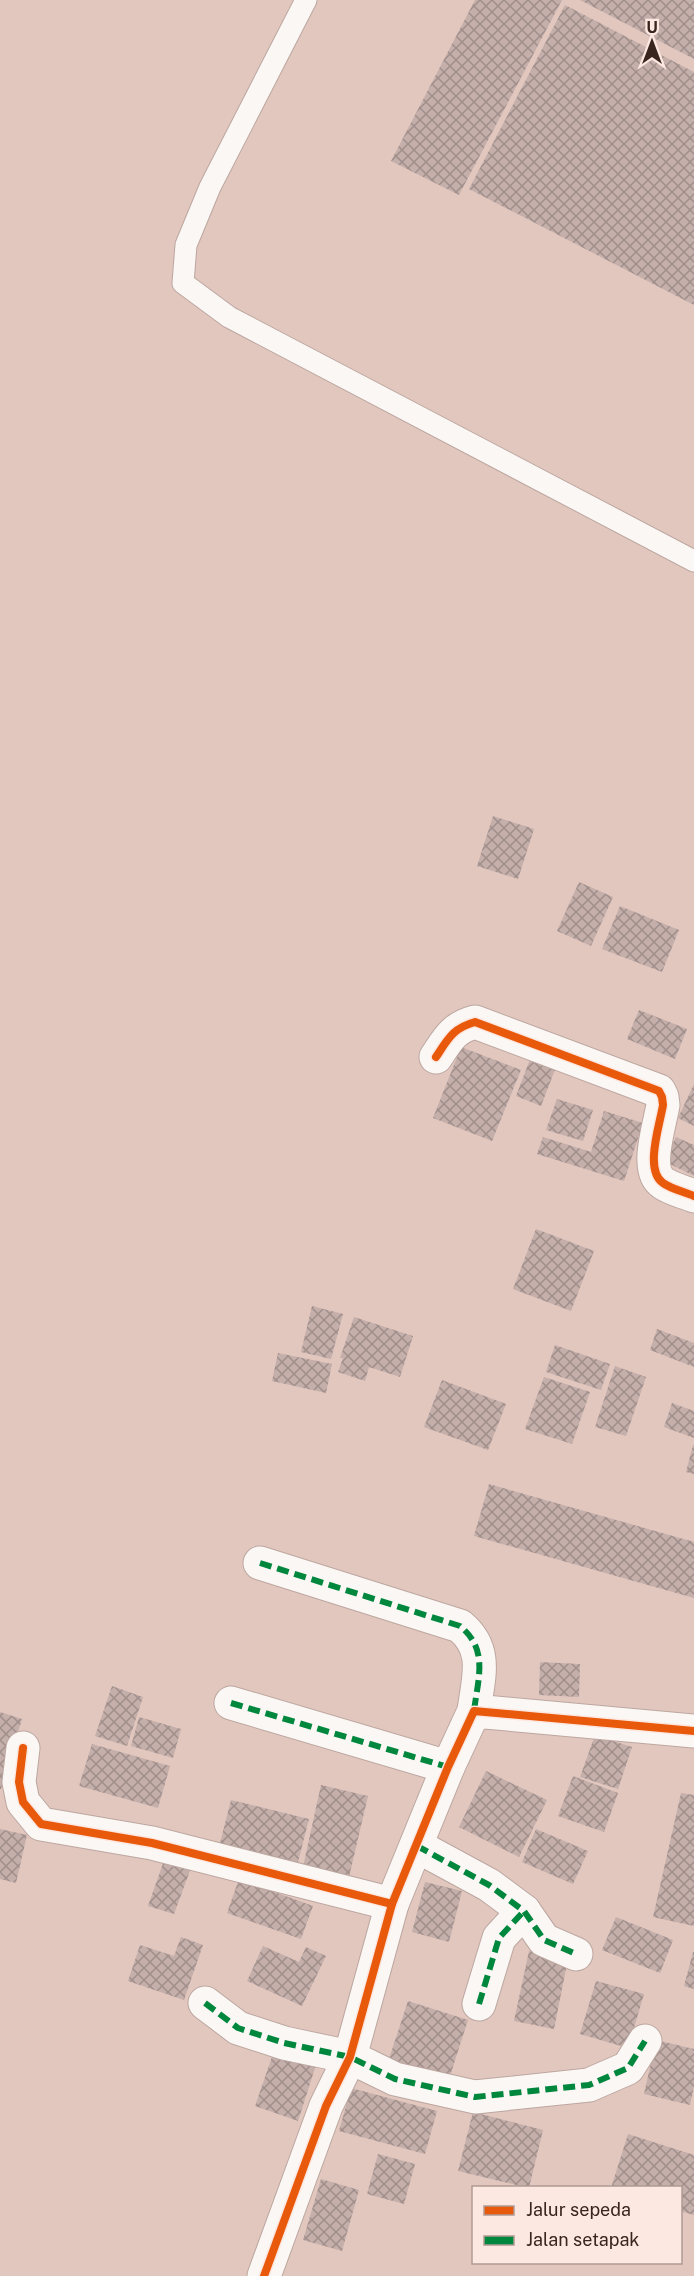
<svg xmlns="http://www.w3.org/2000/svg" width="694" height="2276" font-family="'Public Sans',sans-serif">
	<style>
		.building { fill: url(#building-cross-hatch) }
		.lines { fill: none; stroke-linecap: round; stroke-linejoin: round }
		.service-casing { stroke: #bca7a0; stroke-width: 23 }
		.minor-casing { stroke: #bca7a0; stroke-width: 35 }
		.service { stroke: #fbf7f5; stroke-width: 21 }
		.minor { stroke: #fbf7f5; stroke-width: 33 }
		.quiet { stroke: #00873e; stroke-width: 6; stroke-dasharray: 12 6; stroke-linecap: butt }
		.cycleway-casing { stroke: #fde8e1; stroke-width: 11 }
		.cycleway { stroke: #e8590c; stroke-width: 8 }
	</style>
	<defs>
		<pattern id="building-cross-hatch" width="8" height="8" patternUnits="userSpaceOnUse" patternTransform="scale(1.5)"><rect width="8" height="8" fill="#c4afab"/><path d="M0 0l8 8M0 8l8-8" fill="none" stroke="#a08e8b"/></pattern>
	</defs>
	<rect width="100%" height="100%" fill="#e2c7be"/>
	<!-- building -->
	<g class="building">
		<polygon points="475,0 562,0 459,195 391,161"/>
		<polygon points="580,0 694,0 694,59"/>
		<polygon points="565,5 694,72 694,305 469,189"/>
		<polygon points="493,816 534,829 518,879 477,866"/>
		<polygon points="579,882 613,897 591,946 557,931"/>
		<polygon points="620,906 679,930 662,972 602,949"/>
		<polygon points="639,1010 687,1029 675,1059 627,1039"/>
		<polygon points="461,1047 521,1070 492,1141 433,1118"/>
		<polygon points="531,1057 556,1067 541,1106 516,1096"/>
		<polygon points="694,1084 694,1126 678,1118"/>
		<polygon points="557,1099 593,1110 583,1141 546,1130"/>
		<polygon points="604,1111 643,1123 624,1181 537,1154 543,1137 591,1152"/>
		<polygon points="676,1137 694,1145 694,1176 664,1161"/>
		<polygon points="536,1229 594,1251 571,1311 513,1289"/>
		<polygon points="312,1306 343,1314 331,1359 301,1352"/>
		<polygon points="354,1317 413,1336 400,1377 369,1367 365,1381 338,1372 343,1358 340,1358"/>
		<polygon points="657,1329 694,1343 694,1367 650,1350"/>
		<polygon points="555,1345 610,1364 601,1390 546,1372"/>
		<polygon points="278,1353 332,1364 326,1393 272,1381"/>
		<polygon points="615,1366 646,1377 626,1436 595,1427"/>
		<polygon points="544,1377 590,1392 572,1444 525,1429"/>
		<polygon points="442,1380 506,1404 488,1450 424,1427"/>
		<polygon points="672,1403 694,1411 694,1438 664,1427"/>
		<polygon points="693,1445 694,1445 694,1474 686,1472"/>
		<polygon points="489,1484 694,1542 694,1598 474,1536"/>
		<polygon points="540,1662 580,1664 579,1697 539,1695"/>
		<polygon points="112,1686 143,1697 127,1746 95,1736"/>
		<polygon points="0,1712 22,1719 1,1789 0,1789"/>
		<polygon points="139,1717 181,1729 173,1758 131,1746"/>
		<polygon points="595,1735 632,1747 618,1789 580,1777"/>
		<polygon points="92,1744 170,1766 158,1808 79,1786"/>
		<polygon points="486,1771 547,1800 519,1857 459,1827"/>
		<polygon points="573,1776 618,1793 604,1832 558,1816"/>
		<polygon points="321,1785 368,1796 349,1877 303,1867"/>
		<polygon points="681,1793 694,1795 694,1926 653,1917"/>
		<polygon points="231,1800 309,1819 297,1866 219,1847"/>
		<polygon points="0,1829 27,1835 16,1883 0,1879"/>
		<polygon points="536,1829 588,1851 573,1884 522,1862"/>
		<polygon points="166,1855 192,1865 174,1914 148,1906"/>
		<polygon points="239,1879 313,1906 301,1939 227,1913"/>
		<polygon points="425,1882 462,1891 449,1942 412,1932"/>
		<polygon points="616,1917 673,1940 660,1973 602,1950"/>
		<polygon points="181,1937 203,1945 184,2000 128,1981 140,1945 174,1956"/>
		<polygon points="263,1946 299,1962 306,1947 326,1956 302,2006 247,1981"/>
		<polygon points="529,1951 568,1959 554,2029 514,2021"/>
		<polygon points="693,1952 694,1952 694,1989 684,1986"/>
		<polygon points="596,1981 644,1994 628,2048 580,2034"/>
		<polygon points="408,2001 468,2020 449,2079 389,2059"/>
		<polygon points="656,2040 694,2049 694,2086 690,2105 644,2094"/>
		<polygon points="274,2051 316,2065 298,2121 255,2106"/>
		<polygon points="351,2088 437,2111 425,2154 339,2131"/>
		<polygon points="473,2112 543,2130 529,2188 458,2171"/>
		<polygon points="628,2134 694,2155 694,2215 680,2211 680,2188 611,2188"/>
		<polygon points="378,2154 415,2164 404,2204 367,2194"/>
		<polygon points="321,2179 359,2190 342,2251 303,2240"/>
	</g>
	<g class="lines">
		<!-- service casing -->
		<g class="service-casing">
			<polyline id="service" points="306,0 210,187 186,245 183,283 229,317 694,561"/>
		</g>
		<!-- minor casing -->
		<g class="minor-casing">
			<g id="minor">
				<path d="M436,1057C448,1039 453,1028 475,1022L659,1091L662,1097L663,1105C660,1124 644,1170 663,1183C671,1189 685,1192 694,1196"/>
				<path d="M260,1563L460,1626C489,1650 478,1678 474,1711"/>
				<polyline points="231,1703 448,1767"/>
				<polyline points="23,1748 19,1782 23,1802 41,1824 152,1843 392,1904"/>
				<polyline points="417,1846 489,1885 524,1911 544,1940 576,1954"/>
				<polyline points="205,2003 238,2028 284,2043 350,2057 395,2079 475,2097 589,2085 628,2068 645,2041"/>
				<polyline points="479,2004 499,1938 524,1911"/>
				<polyline points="264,2276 326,2106 350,2057 392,1904 448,1767 474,1711 694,1731"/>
			</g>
		</g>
		<!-- service -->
		<use href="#service" class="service"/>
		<!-- minor -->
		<use href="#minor" class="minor"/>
		<!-- quiet -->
		<g class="quiet">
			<path d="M260,1563L460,1626C489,1650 478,1678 474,1711"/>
			<polyline points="231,1703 448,1767"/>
			<polyline points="417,1846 489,1885 524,1911 544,1940 576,1954"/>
			<polyline points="205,2003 238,2028 284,2043 350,2057 395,2079 475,2097 589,2085 628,2068 645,2041"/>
			<polyline points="479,2004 499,1938 524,1911"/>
		</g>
		<!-- cycleway casing -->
		<g class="cycleway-casing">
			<g id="cycleway">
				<path d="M436,1057C448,1039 453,1028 475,1022L659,1091L662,1097L663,1105C660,1124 644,1170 663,1183C671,1189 685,1192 694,1196"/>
				<polyline points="23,1748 19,1782 23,1802 41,1824 152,1843 392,1904"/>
				<polyline points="264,2276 326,2106 350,2057 392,1904 448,1767 474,1711 694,1731"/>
			</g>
		</g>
		<!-- cycleway -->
		<use href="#cycleway" class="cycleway"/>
	</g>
	<!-- legend -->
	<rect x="472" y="2186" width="210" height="78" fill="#fde8e1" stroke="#ae9a93" stroke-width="1.5"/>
	<rect x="484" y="2206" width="30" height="9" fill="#e8590c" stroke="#ae9a93" stroke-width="1.5"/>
	<text x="526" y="2216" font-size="18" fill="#37251e">Jalur sepeda</text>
	<rect x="484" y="2236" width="30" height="9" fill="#00873e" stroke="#ae9a93" stroke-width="1.5"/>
	<text x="526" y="2246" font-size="18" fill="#37251e">Jalan setapak</text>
	<!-- north arrow -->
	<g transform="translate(652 42)" stroke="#fde8e1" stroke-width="4.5" paint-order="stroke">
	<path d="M0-4.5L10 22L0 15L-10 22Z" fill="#37251e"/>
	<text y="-9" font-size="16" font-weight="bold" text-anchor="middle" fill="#37251e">U</text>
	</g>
</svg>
